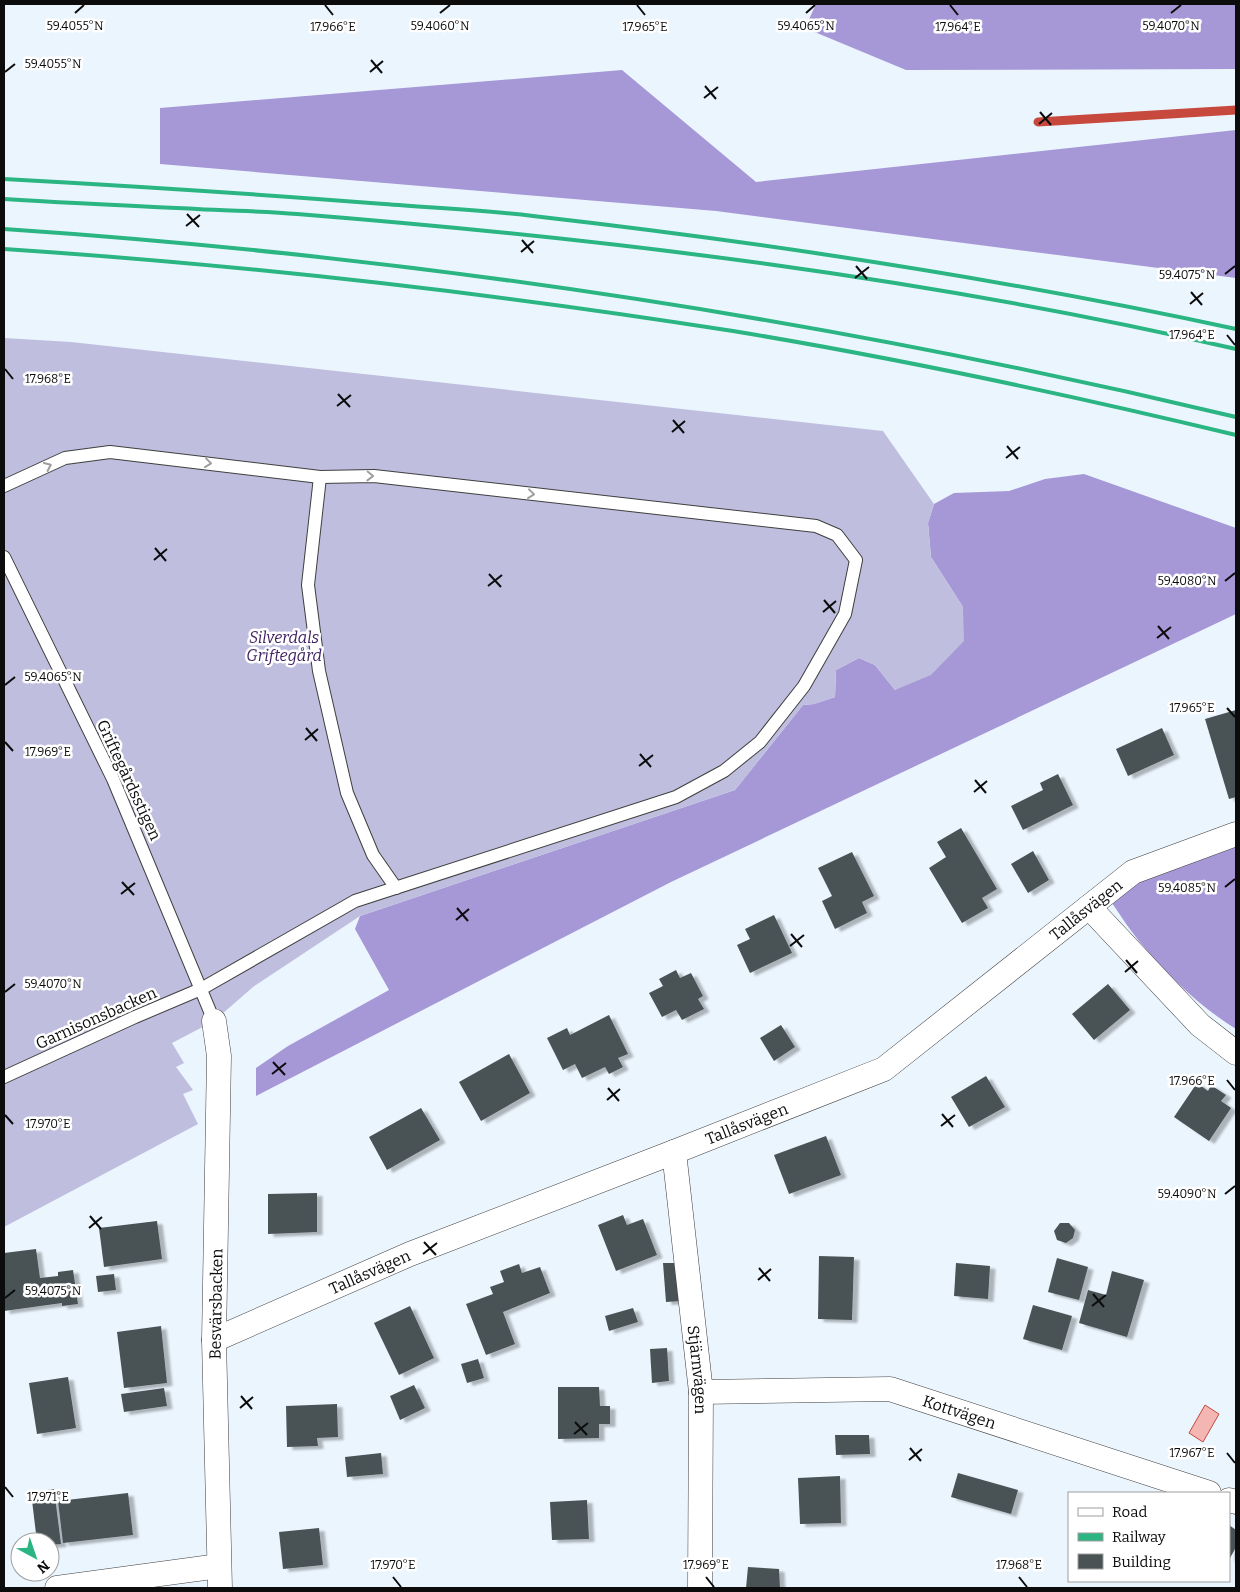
<svg xmlns="http://www.w3.org/2000/svg" width="1240" height="1592" font-family="Bitter,serif">
	<style>
		.forest { fill: #a697d7 }
		.cemetery { fill: #bfbede }
		.water { fill: #f3b6b2; stroke: #c7483c }
		.lines { fill: none; stroke-linecap: round; stroke-linejoin: round }
		.stream { stroke: #c7483c; stroke-width: 9 }
		.building { fill: #495354; filter: url(#shadow) }
		.service-casing { stroke: #3f3f3f; stroke-width: 14 }
		.minor-casing { stroke: #3f3f3f; stroke-width: 25 }
		.service { stroke: #fff; stroke-width: 12 }
		.minor { stroke: #fff; stroke-width: 24 }
		.rail { stroke: #2ab583; stroke-width: 4 }
		.oneway { stroke: #9e9e9e }
		.ticks { fill: none; stroke: #0c0c0c; stroke-width: 2 }
		.labels { text-anchor: middle; dominant-baseline: central; stroke-width: 5; stroke-linejoin: round; paint-order: stroke }
		.park-label { font-size: 16px; font-style: italic; fill: #3e1f60; stroke: #fff }
		.street-label { font-size: 16px; fill: #0c0c0c; stroke: #fff }
		.ticks-label { font-size: 12px; text-anchor: middle; fill: #0c0c0c; stroke: #fff; stroke-width: 5; stroke-linejoin: round; paint-order: stroke }
	</style>
	<defs>
		<filter id="shadow"><feDropShadow dx="5.5" dy="3" stdDeviation="1" flood-color="#0004"/></filter>
	</defs>
	<rect width="100%" height="100%" fill="#ebf5fe"/>
	<!-- forest -->
	<g class="forest">
		<polygon points="816,4 1236,4 1236,69 906,70 805,28"/>
		<polygon points="622,70 756,182 1236,130 1236,278 716,211 160,164 160,108"/>
		<polygon points="1084,474 1236,528 1236,614 671,882 256,1096 256,1068 288,1046 389,990 355,929 360,916 735,790 803,705 814,704 835,697 836,670 859,658 875,665 895,690 963,607 931,557 928,523 934,504 954,493 1009,491 1045,479"/>
		<path d="M1236,841V1029C1199,1006 1167,975 1139,941C1129,929 1121,916 1112,903L1156,869Z"/>
	</g>
	<!-- cemetery -->
	<polygon class="cemetery" points="4,338 71,342 883,431 934,504 928,523 931,557 963,607 964,641 931,675 895,690 875,665 859,658 836,670 835,697 814,704 803,705 735,790 360,916 253,987 214,1021 172,1043 184,1063 176,1067 193,1090 183,1094 198,1124 4,1227"/>
	<!-- water -->
	<polygon class="water" points="1205,1405 1219,1414 1203,1442 1189,1433"/>
	<g class="lines">
		<!-- stream -->
		<polyline class="stream" points="1038,122 1236,110"/>
	</g>
	<!-- building -->
	<g class="building">
		<polygon points="1236,710 1236,797 1229,799 1205,719"/>
		<polygon points="1162,728 1174,755 1128,776 1116,749"/>
		<polygon points="1058,774 1073,805 1023,830 1011,806 1043,790 1040,783"/>
		<polygon points="961,828 997,889 982,898 988,908 962,923 929,868 946,857 937,842"/>
		<polygon points="1033,851 1049,880 1028,893 1011,864"/>
		<polygon points="852,852 874,896 862,902 867,913 835,929 822,901 832,896 818,868"/>
		<polygon points="774,915 792,953 750,973 737,945 750,939 745,929"/>
		<polygon points="676,970 680,978 691,973 703,996 698,999 704,1009 682,1020 676,1010 662,1017 649,993 663,986 659,979"/>
		<polygon points="1108,984 1130,1010 1094,1040 1072,1014"/>
		<polygon points="609,1015 628,1054 618,1058 623,1067 609,1074 605,1067 582,1078 575,1064 563,1070 547,1038 567,1028 570,1035"/>
		<polygon points="781,1025 795,1047 774,1061 760,1038"/>
		<polygon points="509,1054 530,1093 481,1121 459,1082"/>
		<polygon points="986,1076 1005,1107 969,1127 951,1097"/>
		<polygon points="1197,1083 1208,1091 1211,1085 1226,1095 1221,1101 1231,1108 1209,1141 1174,1117"/>
		<polygon points="421,1108 440,1140 387,1170 369,1137"/>
		<polygon points="826,1136 841,1175 789,1194 774,1155"/>
		<polygon points="317,1193 317,1232 268,1234 268,1194"/>
		<polygon points="623,1215 627,1225 643,1219 657,1255 616,1271 598,1225"/>
		<polygon points="157,1221 162,1259 104,1267 99,1228"/>
		<polygon points="1060,1223 1069,1223 1075,1230 1073,1238 1066,1243 1057,1240 1054,1231"/>
		<polygon points="36,1249 40,1278 58,1276 58,1272 73,1270 78,1304 62,1306 62,1303 4,1311 4,1253"/>
		<polygon points="819,1256 854,1257 852,1320 818,1319"/>
		<polygon points="1057,1258 1088,1267 1079,1300 1048,1292"/>
		<polygon points="663,1263 679,1263 681,1301 666,1302"/>
		<polygon points="956,1263 990,1266 988,1299 954,1296"/>
		<polygon points="519,1264 522,1273 540,1267 550,1293 503,1312 515,1344 486,1355 466,1304 493,1294 490,1287 504,1282 500,1271"/>
		<polygon points="1112,1271 1144,1280 1127,1337 1079,1323 1088,1290 1106,1295"/>
		<polygon points="114,1274 116,1290 98,1292 96,1276"/>
		<polygon points="1033,1305 1072,1316 1062,1350 1023,1339"/>
		<polygon points="410,1306 434,1358 399,1375 374,1323"/>
		<polygon points="633,1308 638,1322 609,1331 605,1316"/>
		<polygon points="161,1326 167,1383 124,1388 117,1332"/>
		<polygon points="667,1348 669,1381 652,1383 650,1349"/>
		<polygon points="478,1359 484,1378 467,1383 461,1364"/>
		<polygon points="68,1377 76,1428 37,1434 29,1383"/>
		<polygon points="414,1385 425,1408 400,1420 390,1396"/>
		<polygon points="558,1387 599,1387 600,1406 610,1406 610,1424 599,1424 599,1438 558,1439"/>
		<polygon points="164,1388 167,1406 124,1412 121,1394"/>
		<polygon points="337,1404 338,1437 317,1438 318,1446 287,1447 286,1406"/>
		<polygon points="835,1435 869,1435 870,1454 836,1455"/>
		<polygon points="381,1453 383,1474 347,1477 345,1457"/>
		<polygon points="958,1473 1018,1490 1011,1514 951,1497"/>
		<polygon points="840,1476 841,1523 800,1524 798,1478"/>
		<polygon points="54,1489 61,1544 50,1545 50,1542 37,1542 31,1492"/>
		<polygon points="128,1493 133,1535 63,1543 58,1501"/>
		<polygon points="587,1500 589,1539 552,1540 550,1502"/>
		<polygon points="1229,1525 1236,1530 1236,1547 1229,1560"/>
		<polygon points="319,1528 323,1565 283,1569 279,1532"/>
		<polygon points="748,1567 779,1569 780,1588 746,1588"/>
	</g>
	<g class="lines">
		<!-- service casing -->
		<g class="service-casing">
			<g id="service">
				<polyline points="320,477 308,585 319,671 347,793 373,855 396,888"/>
				<polyline points="4,486 65,458 110,452 320,477 374,476 816,526 837,535 856,560 845,614 804,686 760,742 724,771 676,797 355,901 201,989 135,1017 4,1077"/>
				<polyline points="4,557 113,779 214,1021"/>
			</g>
		</g>
		<!-- minor casing -->
		<g class="minor-casing">
			<g id="minor">
				<polyline points="1089,907 1200,1025 1236,1053"/>
				<polyline points="214,1021 219,1056 214,1340 220,1588"/>
				<path id="s1" d="M674,1152L701,1392L700,1588"/>
				<path id="s2" d="M214,1340L410,1254L674,1152L884,1069L1133,872L1236,834"/>
				<path id="s3" d="M701,1392L890,1389L1209,1493"/>
				<polyline points="1229,1500 1236,1502"/>
				<polyline points="57,1588 219,1566"/>
			</g>
		</g>
		<!-- service -->
		<use href="#service" class="service"/>
		<!-- minor -->
		<use href="#minor" class="minor"/>
		<!-- rail -->
		<g class="rail">
			<path d="M4,179C131,186 257,194 384,204C434,208 484,210 533,216C769,243 1004,279 1236,329"/>
			<path d="M4,199C68,203 133,206 197,209C230,211 264,211 297,214C611,239 929,278 1236,349"/>
			<path d="M4,229C419,257 831,320 1236,417"/>
			<path d="M4,249C248,265 491,293 733,331C902,359 1070,395 1236,435"/>
		</g>
	</g>
	<!-- one-way arrows -->
	<defs><path id="oneway-chevron" d="M-2-3.5L2.5 0L-2 3.5" fill="none" stroke-width="1.6" stroke-linecap="round" stroke-linejoin="round" transform="scale(1.25)"/></defs>
	<g class="oneway">
		<use href="#oneway-chevron" transform="translate(208 463) rotate(7)"/>
		<use href="#oneway-chevron" transform="translate(48 466) rotate(-25)"/>
		<use href="#oneway-chevron" transform="translate(370 476) rotate(1)"/>
		<use href="#oneway-chevron" transform="translate(531 494) rotate(7)"/>
	</g>
	<!-- ticks -->
	<path class="ticks" d="M325,5L333,15M637,5L645,15M950,5L958,15M75,13L84,5M440,13L450,5M806,13L815,5M1171,13L1181,5M371,60L382,73M5,72L15,64M370,72L383,61M705,86L716,99M704,98L718,87M1040,112L1051,125M1039,124L1052,113M187,214L199,227M186,226L200,215M522,240L533,253M521,252L534,241M856,266L867,279M1225,274L1235,266M855,278L869,267M1191,292L1202,305M1190,304L1203,293M1227,335L1235,345M5,369L13,379M338,394L350,407M337,406L351,395M673,420L684,433M672,432L685,421M1007,446L1018,459M1006,458L1020,447M155,548L166,561M154,560L167,549M489,574L501,587M1225,581L1235,573M488,586L502,575M824,600L835,613M823,612L836,601M1158,626L1169,639M1157,638L1171,627M5,685L15,677M1227,708L1235,717M306,728L317,741M305,740L318,729M5,742L13,751M640,754L651,767M639,766L653,755M975,780L986,793M974,792L987,781M122,882L134,895M1225,887L1235,879M121,894L135,883M457,908L468,921M456,920L469,909M791,934L802,947M790,946L804,935M1126,960L1137,973M1125,972L1138,961M5,992L15,984M273,1062L285,1075M272,1074L286,1063M1227,1080L1235,1090M608,1088L619,1101M607,1100L620,1089M942,1114L953,1127M5,1115L13,1124M941,1126L955,1115M1225,1194L1235,1186M90,1216L101,1229M89,1228L102,1217M424,1242L436,1255M423,1254L437,1243M759,1268L770,1281M758,1280L771,1269M1093,1294L1104,1307M5,1298L15,1290M1092,1306L1106,1295M241,1396L252,1409M240,1408L253,1397M575,1422L587,1435M574,1434L588,1423M910,1448L921,1461M1227,1453L1235,1463M909,1460L922,1449M5,1487L13,1497M393,1577L401,1587M706,1577L714,1587M1019,1577L1027,1587"/>
	<g class="labels">
		<!-- park labels -->
		<g class="park-label">
			<text x="284" y="637">Silverdals<tspan x="284" dy="18">Griftegård</tspan></text>
		</g>
		<!-- street labels -->
		<g class="street-label">
			<text transform="translate(129 780) rotate(65)">Griftegårdsstigen</text>
			<text stroke="none"><textPath href="#s2" startOffset="980">Tallåsvägen</textPath></text>
			<text transform="translate(96 1018) rotate(-24)">Garnisonsbacken</text>
			<text stroke="none"><textPath href="#s2" startOffset="575">Tallåsvägen</textPath></text>
			<text stroke="none"><textPath href="#s2" startOffset="170">Tallåsvägen</textPath></text>
			<text transform="translate(216 1304) rotate(-89)">Besvärsbacken</text>
			<text stroke="none"><textPath href="#s1" startOffset="219">Stjärnvägen</textPath></text>
			<text stroke="none"><textPath href="#s3" startOffset="262">Kottvägen</textPath></text>
		</g>
	</g>
	<g class="ticks-label">
		<text x="75" y="30">59.4055°N</text>
		<text x="806" y="30">59.4065°N</text>
		<text x="440" y="30">59.4060°N</text>
		<text x="1171" y="30">59.4070°N</text>
		<text x="333" y="31">17.966°E</text>
		<text x="645" y="31">17.965°E</text>
		<text x="958" y="31">17.964°E</text>
		<text x="53" y="68">59.4055°N</text>
		<text x="1187" y="279">59.4075°N</text>
		<text x="1192" y="339">17.964°E</text>
		<text x="48" y="383">17.968°E</text>
		<text x="1187" y="585">59.4080°N</text>
		<text x="53" y="681">59.4065°N</text>
		<text x="1192" y="712">17.965°E</text>
		<text x="48" y="756">17.969°E</text>
		<text x="1187" y="892">59.4085°N</text>
		<text x="53" y="988">59.4070°N</text>
		<text x="1192" y="1085">17.966°E</text>
		<text x="48" y="1128">17.970°E</text>
		<text x="1187" y="1198">59.4090°N</text>
		<text x="53" y="1295">59.4075°N</text>
		<text x="1192" y="1457">17.967°E</text>
		<text x="48" y="1501">17.971°E</text>
		<text x="393" y="1569">17.970°E</text>
		<text x="706" y="1569">17.969°E</text>
		<text x="1019" y="1569">17.968°E</text>
	</g>
	<!-- border -->
	<rect width="1240" height="1592" fill="none" stroke="#0c0c0c" stroke-width="10"/>
	<!-- legend -->
	<rect x="1068" y="1492" width="162" height="90" fill="#ffffff" stroke="#9e9e9e"/>
	<rect x="1078" y="1508" width="25" height="8" fill="#ffffff" stroke="#9e9e9e"/>
	<text x="1112" y="1517" font-size="15" fill="#0c0c0c">Road</text>
	<rect x="1078" y="1533" width="25" height="8" fill="#2ab583" stroke="#9e9e9e"/>
	<text x="1112" y="1542" font-size="15" fill="#0c0c0c">Railway</text>
	<rect x="1078" y="1554" width="25" height="15" fill="#495354" stroke="#9e9e9e"/>
	<text x="1112" y="1567" font-size="15" fill="#0c0c0c">Building</text>
	<!-- north arrow -->
	<g transform="translate(35 1557) rotate(140)"><circle r="24" fill="#ffffff" stroke="#9e9e9e"/>
	<path d="M0-4L9 19L0 12L-9 19Z" fill="#2ab583"/>
	<text y="-8" font-size="14" font-weight="bold" text-anchor="middle" fill="#0c0c0c">N</text>
	</g>
</svg>
